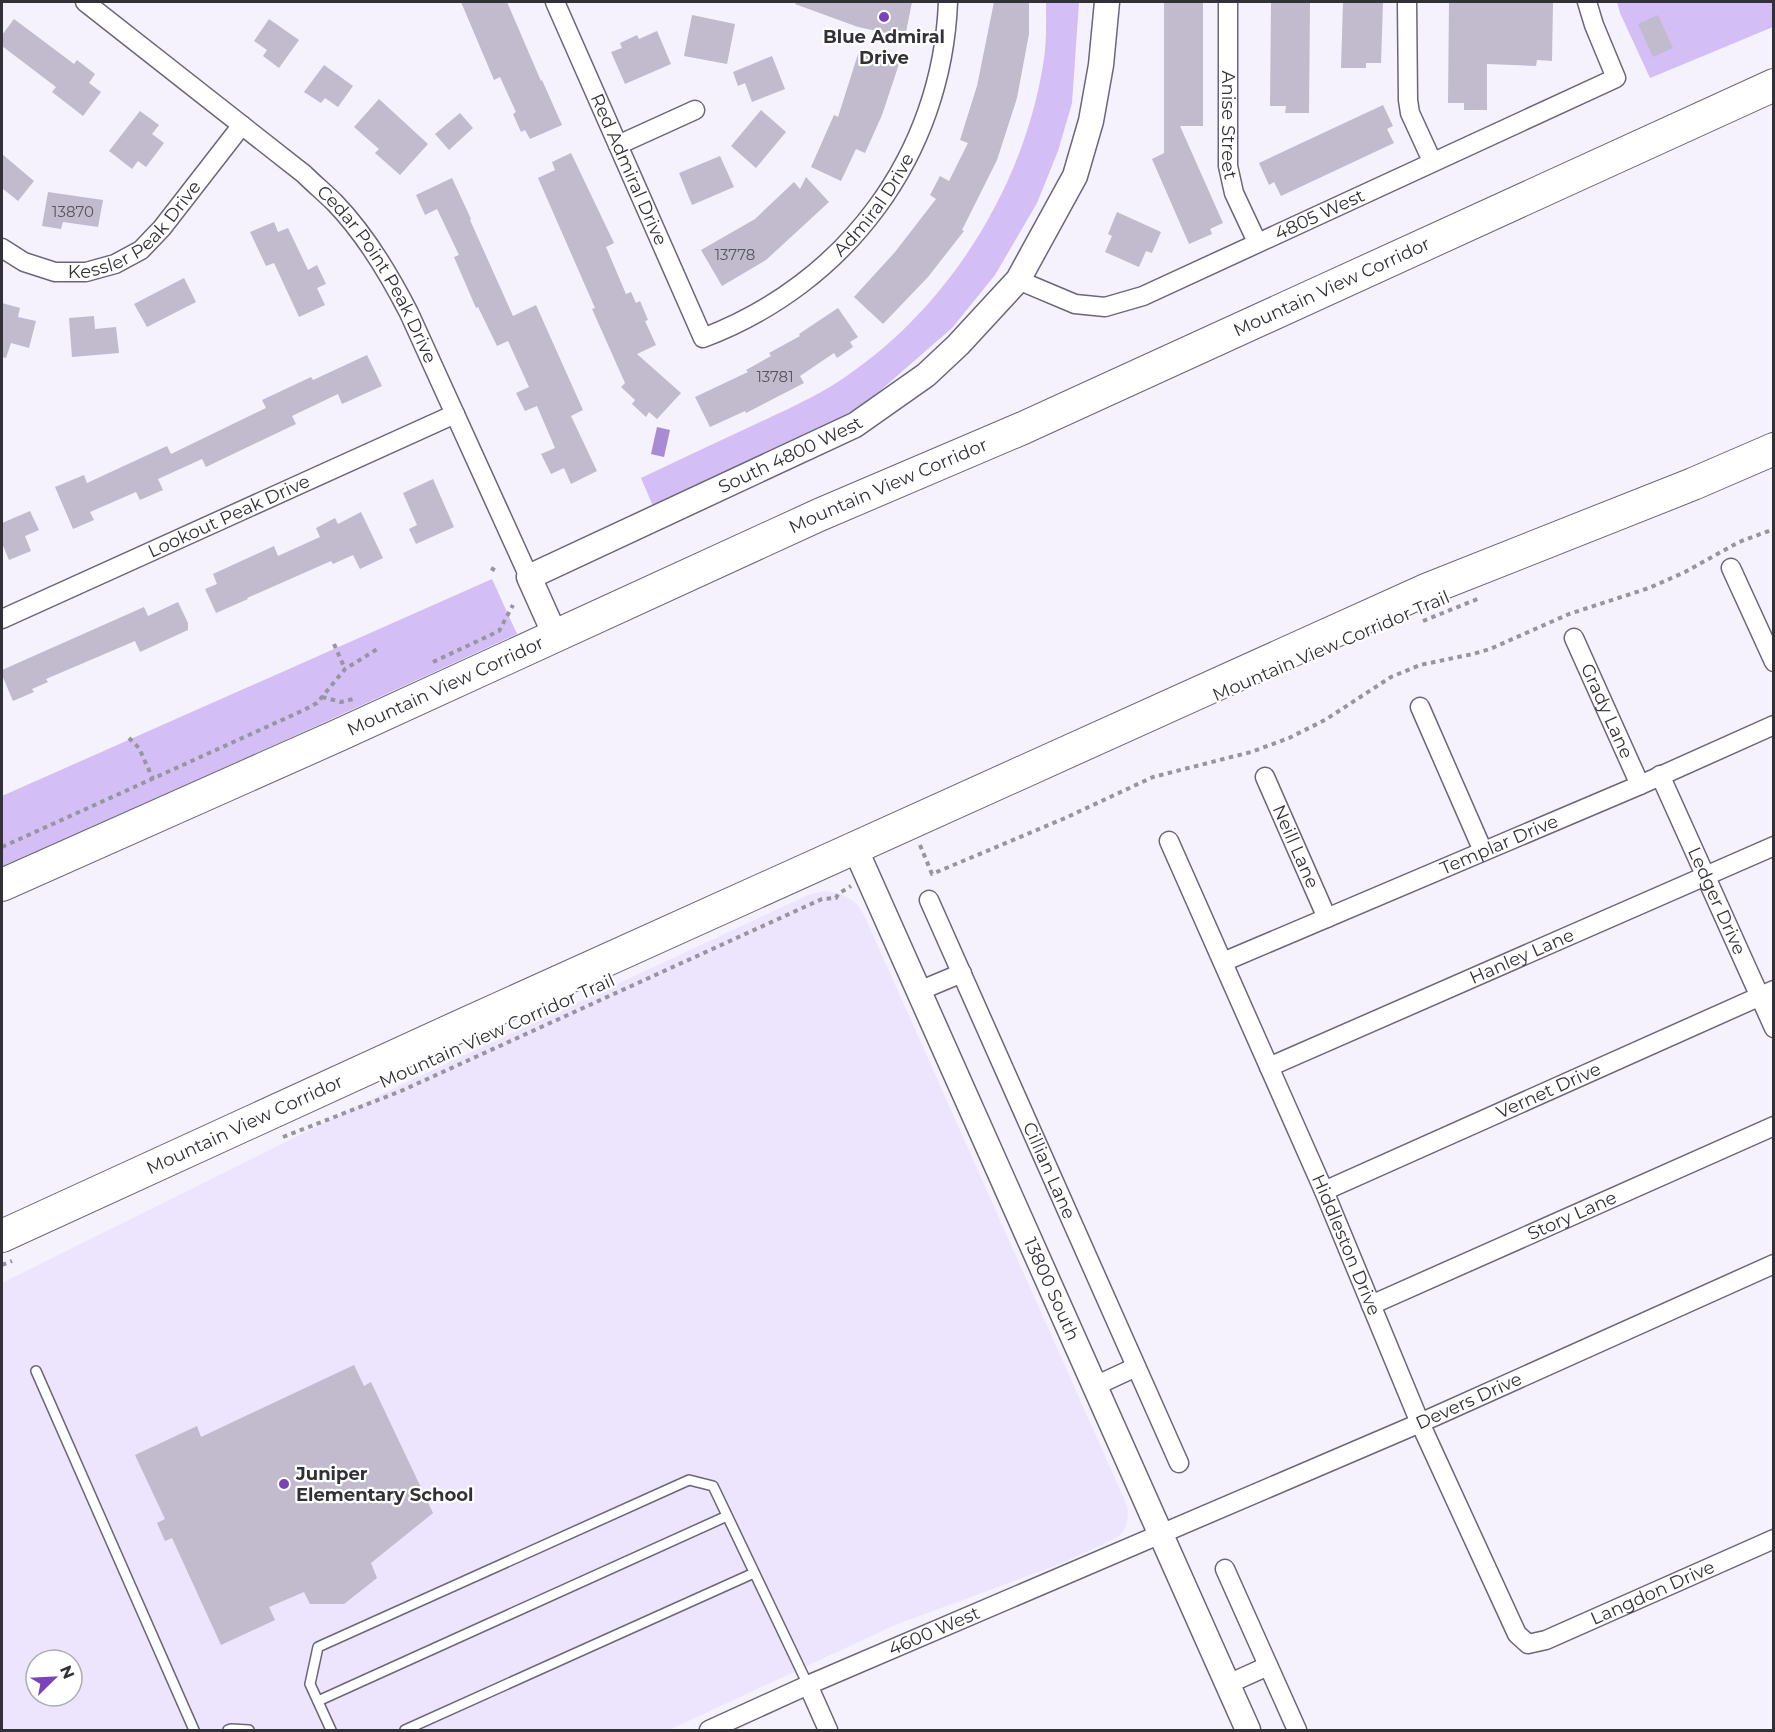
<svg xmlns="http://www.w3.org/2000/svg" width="1775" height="1732" font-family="Montserrat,sans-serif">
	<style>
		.built { fill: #ede4fe; fill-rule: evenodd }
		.green { fill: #d3bef6 }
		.water { fill: #a88ad5 }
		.building { fill: #c1bbcd }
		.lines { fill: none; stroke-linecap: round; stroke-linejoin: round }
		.lane-casing { stroke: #6c6676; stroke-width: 12 }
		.street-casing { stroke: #6c6676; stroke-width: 21 }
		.secondary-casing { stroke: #6c6676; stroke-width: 27 }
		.highway-casing { stroke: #6c6676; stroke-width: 34 }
		.path { stroke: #98959e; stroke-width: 4; stroke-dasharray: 4.5 4.5; stroke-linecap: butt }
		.lane { stroke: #fff; stroke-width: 9 }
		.street { stroke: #fff; stroke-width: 18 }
		.secondary { stroke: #fff; stroke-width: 24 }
		.highway { stroke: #fff; stroke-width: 32 }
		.poi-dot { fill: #7b43ba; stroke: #fff; stroke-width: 2 }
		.labels { text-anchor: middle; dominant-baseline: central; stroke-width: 4.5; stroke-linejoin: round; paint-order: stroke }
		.number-label { font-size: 15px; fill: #56545d }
		.poi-label { font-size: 18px; font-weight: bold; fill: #333138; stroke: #fff }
		.street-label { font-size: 18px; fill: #333138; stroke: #fff }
	</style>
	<rect width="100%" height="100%" fill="#f5f1fd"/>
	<!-- built -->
	<path class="built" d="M824,891L837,893L847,897L857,904L865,917L1125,1501L1128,1511L1127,1524L1122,1533L1116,1538L1060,1564L895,1625L669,1730H2V1283L386,1092L808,895ZM36,1660H72V1696H36Z"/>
	<!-- green -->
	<g class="green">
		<path d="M1046,2H1079L1072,103L1058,151L1037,203L995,275L952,328L867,402L812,435L653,506L641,478C679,460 717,442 756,424C790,408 825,393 855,370C953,300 1024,183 1043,65C1047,44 1046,22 1046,2Z"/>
		<polygon points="1617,2 1773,2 1773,27 1650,78 1620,13"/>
		<polygon points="492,579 517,634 2,870 2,796"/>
	</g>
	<!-- water -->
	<polygon class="water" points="657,427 670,430 664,457 651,454"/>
	<!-- building -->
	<g class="building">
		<polygon points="461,2 507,2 541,81 542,80 562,125 530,139 525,130 521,132 513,114 516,112 500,77 494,80"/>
		<polygon points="796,2 912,2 905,37 858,27 795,4"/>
		<polygon points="994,2 1029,2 1029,34 1017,98 997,160 962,230 964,231 928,277 883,324 854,297 895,252 936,199 930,195 940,176 949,181 968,143 960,140 977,86"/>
		<polygon points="1164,2 1203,2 1203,126 1180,126 1223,223 1210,229 1212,234 1189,244 1152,159 1164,153"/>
		<polygon points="1271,2 1310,2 1309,113 1285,113 1286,106 1270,106"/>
		<polygon points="1343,2 1383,2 1381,63 1366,63 1366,68 1341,68"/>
		<polygon points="1449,2 1553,2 1552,61 1537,60 1536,66 1487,64 1487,110 1464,110 1464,103 1448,103"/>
		<polygon points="692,15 735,24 727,64 684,56"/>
		<polygon points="1658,15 1673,48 1653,57 1638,24"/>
		<polygon points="14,19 74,64 77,60 95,74 89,83 101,92 83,116 52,92 56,87 2,46 2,35"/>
		<polygon points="269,19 299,40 279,68 263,56 267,50 254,41"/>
		<polygon points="657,31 671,64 625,84 611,52 622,48 620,43 637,35 639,39"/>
		<polygon points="859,51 899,64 882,115 865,153 856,149 841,181 811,167 834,115 838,117"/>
		<polygon points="772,56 785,89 752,102 745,83 738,86 733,72"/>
		<polygon points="324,65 353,86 338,107 325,98 321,103 304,92"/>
		<polygon points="379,99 428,144 400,175 375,153 379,149 354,127"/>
		<polygon points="1383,105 1393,126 1387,129 1394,143 1281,196 1274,182 1269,185 1259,163"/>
		<polygon points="761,110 786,132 756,168 731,146"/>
		<polygon points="140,111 159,125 152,134 164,143 146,167 138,161 132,169 109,151"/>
		<polygon points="460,113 473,128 449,150 435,134"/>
		<polygon points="571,153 614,243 606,247 626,294 631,292 636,303 640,301 648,320 645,321 656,345 637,354 681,393 657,419 649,412 646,417 632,404 635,400 621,387 625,383 592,309 595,308 538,178 555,170 552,162"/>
		<polygon points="2,154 34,181 18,201 2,188"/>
		<polygon points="720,156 734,187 692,205 679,173"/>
		<polygon points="806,177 829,202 766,260 722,286 701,250 755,219 794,182 800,189"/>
		<polygon points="452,178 471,219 470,220 513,316 536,305 583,410 571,416 597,471 571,484 564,468 551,474 541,454 555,448 537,406 525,411 516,393 529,387 508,341 497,346 478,307 476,308 454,257 459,255 437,209 425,215 416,195"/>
		<polygon points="48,192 103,200 98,227 63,222 61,229 42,226"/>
		<polygon points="1117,212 1161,232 1152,253 1146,251 1139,267 1105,252 1112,236 1108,234"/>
		<polygon points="274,222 278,232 288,228 308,270 317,265 326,284 317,288 325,305 299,317 274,263 266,266 250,232"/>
		<polygon points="184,278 196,302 147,327 134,304"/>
		<polygon points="2,303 20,308 18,317 36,321 29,348 11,343 6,358 2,357"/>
		<polygon points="838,308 858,337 850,342 853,347 837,358 834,353 800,376 804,383 746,413 745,411 710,427 695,397 748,372 746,370 771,356 769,353 800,336 799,334"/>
		<polygon points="94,316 95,329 116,327 119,353 72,357 69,318"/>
		<polygon points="367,355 382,386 342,404 338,394 292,416 296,424 206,467 202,459 158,479 163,490 140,500 136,492 90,512 94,520 73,529 55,487 84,475 87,483 167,446 171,454 266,408 262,400 311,377 313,380"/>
		<polygon points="433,479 454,527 416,544 409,529 417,525 403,493"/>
		<polygon points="30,511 39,530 25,536 31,551 9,560 2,543 2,523"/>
		<polygon points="361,512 383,558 360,569 353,555 333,564 331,561 247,598 248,599 216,613 205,589 217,584 213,574 274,546 278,556 320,537 316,528 335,518 338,524"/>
		<polygon points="178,602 188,623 188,630 140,652 135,641 46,679 48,682 32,689 34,692 13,701 2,675 2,670 144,607 148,616"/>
		<polygon points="354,1365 364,1386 371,1382 433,1513 371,1563 377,1578 344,1604 310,1604 304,1592 269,1607 275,1620 221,1645 172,1538 165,1541 157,1523 165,1519 135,1455 197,1426 201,1437"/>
	</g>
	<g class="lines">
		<!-- lane casing -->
		<g class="lane-casing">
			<g id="lane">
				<polyline points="36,1371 194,1730"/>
				<polyline points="318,1701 727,1516"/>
				<polyline points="228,1730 231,1729 249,1730"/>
				<polyline points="331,1730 310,1684 318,1647 689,1480 713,1486 808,1685"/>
				<polyline points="405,1730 754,1573"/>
			</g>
		</g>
		<!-- street casing -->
		<g class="street-casing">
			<g id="street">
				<path id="s1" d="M85,2L304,174C314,184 325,193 335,203C366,235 389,274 409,313L529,577"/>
				<path id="s2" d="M555,2L703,338C846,284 942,155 948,2"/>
				<path id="s3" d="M1228,2V166L1234,193L1257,242"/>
				<polyline points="1407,2 1408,100 1410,113 1432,161"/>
				<polyline points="618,145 695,110"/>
				<path id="s4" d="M2,248L24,262L55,272H86L115,264L141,250L162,228L242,125"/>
				<path id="s5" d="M1018,280L1075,304L1105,307L1143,296L1616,78L1594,25L1587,2"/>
				<polyline points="1731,568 1774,662"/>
				<path id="s6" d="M2,619L455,414"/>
				<path id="s7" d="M1574,638L1640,785"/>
				<polyline points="1420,707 1483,851"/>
				<path id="s8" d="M1660,775L1774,1028"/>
				<path id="s9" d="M1265,777L1327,918"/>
				<path id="s10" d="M1169,841L1324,1191L1420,1423L1517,1634L1528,1644L1546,1640L1774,1539"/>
				<path id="s11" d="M929,900L1179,1463"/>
				<path id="s12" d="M1223,962L1640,785L1774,725"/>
				<polyline points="919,991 962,973"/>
				<path id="s13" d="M1269,1067L1774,846"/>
				<path id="s14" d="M1324,1191L1774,990"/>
				<path id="s15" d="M1371,1305L1774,1126"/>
				<polyline points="1095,1386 1136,1367"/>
				<polyline points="1225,1569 1297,1730"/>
				<polyline points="1228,1684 1268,1666"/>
				<polyline points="808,1685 828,1730"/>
				<path id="s16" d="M709,1730L808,1685L1420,1423L1774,1264"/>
			</g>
		</g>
		<!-- secondary casing -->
		<g class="secondary-casing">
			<g id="secondary">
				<path id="s17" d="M555,635L529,577L855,425L926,375L958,345L1018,280L1075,176L1091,121L1101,65L1107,2"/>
				<path id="s18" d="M855,848L1248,1730"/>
			</g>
		</g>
		<!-- highway casing -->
		<g class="highway-casing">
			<g id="highway">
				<path id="s19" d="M2,885L339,735L819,515L1023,428L1774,85"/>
				<path id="s20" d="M2,1236L456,1028L1428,589L1693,484L1774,449"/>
			</g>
		</g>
		<!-- path -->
		<g class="path">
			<polyline points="491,568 496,571"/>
			<polyline points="1423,621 1480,598"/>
			<polyline points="334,644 345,669"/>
			<polyline points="433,662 499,631 513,605"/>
			<polyline points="322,697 341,702 353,699"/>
			<polyline points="129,738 139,748 153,779"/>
			<polyline points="920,845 932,874 1063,819 1153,777 1251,752 1289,738 1325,720 1391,677 1420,665 1473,654 1490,649 1569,614 1649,588 1685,572 1739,542 1774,529"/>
			<polyline points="2,847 304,710 317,703 345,669 379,648"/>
			<polyline points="283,1137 401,1091 822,899 836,898 838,894 851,886"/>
			<polyline points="2,1265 12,1261"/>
		</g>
		<!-- lane -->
		<use href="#lane" class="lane"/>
		<!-- street -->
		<use href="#street" class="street"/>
		<!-- secondary -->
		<use href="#secondary" class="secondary"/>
		<!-- highway -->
		<use href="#highway" class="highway"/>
	</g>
	<!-- markers -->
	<g class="poi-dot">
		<circle cx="884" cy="17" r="6"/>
		<circle cx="284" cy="1484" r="6"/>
	</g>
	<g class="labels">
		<!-- number labels -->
		<g class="number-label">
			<text x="73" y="211">13870</text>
			<text x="735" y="254">13778</text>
			<text x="775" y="376">13781</text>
		</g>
		<!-- poi labels -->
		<g class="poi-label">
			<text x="884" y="37">Blue Admiral<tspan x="884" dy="21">Drive</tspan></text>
			<text x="296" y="1474" text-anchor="start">Juniper<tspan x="296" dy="21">Elementary School</tspan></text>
		</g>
		<!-- street labels -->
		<g class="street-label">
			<text stroke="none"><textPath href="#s3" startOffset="123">Anise Street</textPath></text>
			<text stroke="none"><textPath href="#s2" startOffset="183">Red Admiral Drive</textPath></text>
			<text stroke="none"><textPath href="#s2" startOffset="588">Admiral Drive</textPath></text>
			<text stroke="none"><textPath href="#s5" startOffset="326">4805 West</textPath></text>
			<text stroke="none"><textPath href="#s4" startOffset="154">Kessler Peak Drive</textPath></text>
			<text stroke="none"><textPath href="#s1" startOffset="404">Cedar Point Peak Drive</textPath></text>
			<text stroke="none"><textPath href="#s19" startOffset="1458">Mountain View Corridor</textPath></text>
			<text stroke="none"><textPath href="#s17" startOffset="352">South 4800 West</textPath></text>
			<text stroke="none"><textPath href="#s19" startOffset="972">Mountain View Corridor</textPath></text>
			<text stroke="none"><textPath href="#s6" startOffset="249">Lookout Peak Drive</textPath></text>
			<text transform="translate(1331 646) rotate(-23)">Mountain View Corridor Trail</text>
			<text stroke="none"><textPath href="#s19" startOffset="486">Mountain View Corridor</textPath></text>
			<text stroke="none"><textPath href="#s7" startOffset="80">Grady Lane</textPath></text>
			<text stroke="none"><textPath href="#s12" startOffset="300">Templar Drive</textPath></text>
			<text stroke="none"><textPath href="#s9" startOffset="76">Neill Lane</textPath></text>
			<text stroke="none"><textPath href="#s8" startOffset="138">Ledger Drive</textPath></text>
			<text stroke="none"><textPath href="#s13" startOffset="276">Hanley Lane</textPath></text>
			<text transform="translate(497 1031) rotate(-24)">Mountain View Corridor Trail</text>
			<text stroke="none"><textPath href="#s14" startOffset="246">Vernet Drive</textPath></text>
			<text stroke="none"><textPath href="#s20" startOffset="267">Mountain View Corridor</textPath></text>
			<text stroke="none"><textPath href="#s11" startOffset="296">Cillian Lane</textPath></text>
			<text stroke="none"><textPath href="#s15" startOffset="220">Story Lane</textPath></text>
			<text stroke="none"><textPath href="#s10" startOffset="441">Hiddleston Drive</textPath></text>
			<text stroke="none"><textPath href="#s18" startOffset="483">13800 South</textPath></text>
			<text stroke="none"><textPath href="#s16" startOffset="828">Devers Drive</textPath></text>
			<text stroke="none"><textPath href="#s10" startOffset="1016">Langdon Drive</textPath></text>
			<text stroke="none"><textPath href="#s16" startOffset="246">4600 West</textPath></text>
		</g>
	</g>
	<!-- border -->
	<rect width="1775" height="1732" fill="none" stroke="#333138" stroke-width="6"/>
	<!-- north arrow -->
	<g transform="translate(54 1678) rotate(66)"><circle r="28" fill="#ffffff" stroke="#adadaf" stroke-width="1.5"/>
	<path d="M0-4.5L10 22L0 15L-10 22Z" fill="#7b43ba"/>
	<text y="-9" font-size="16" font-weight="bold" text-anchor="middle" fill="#333138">N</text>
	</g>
</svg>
